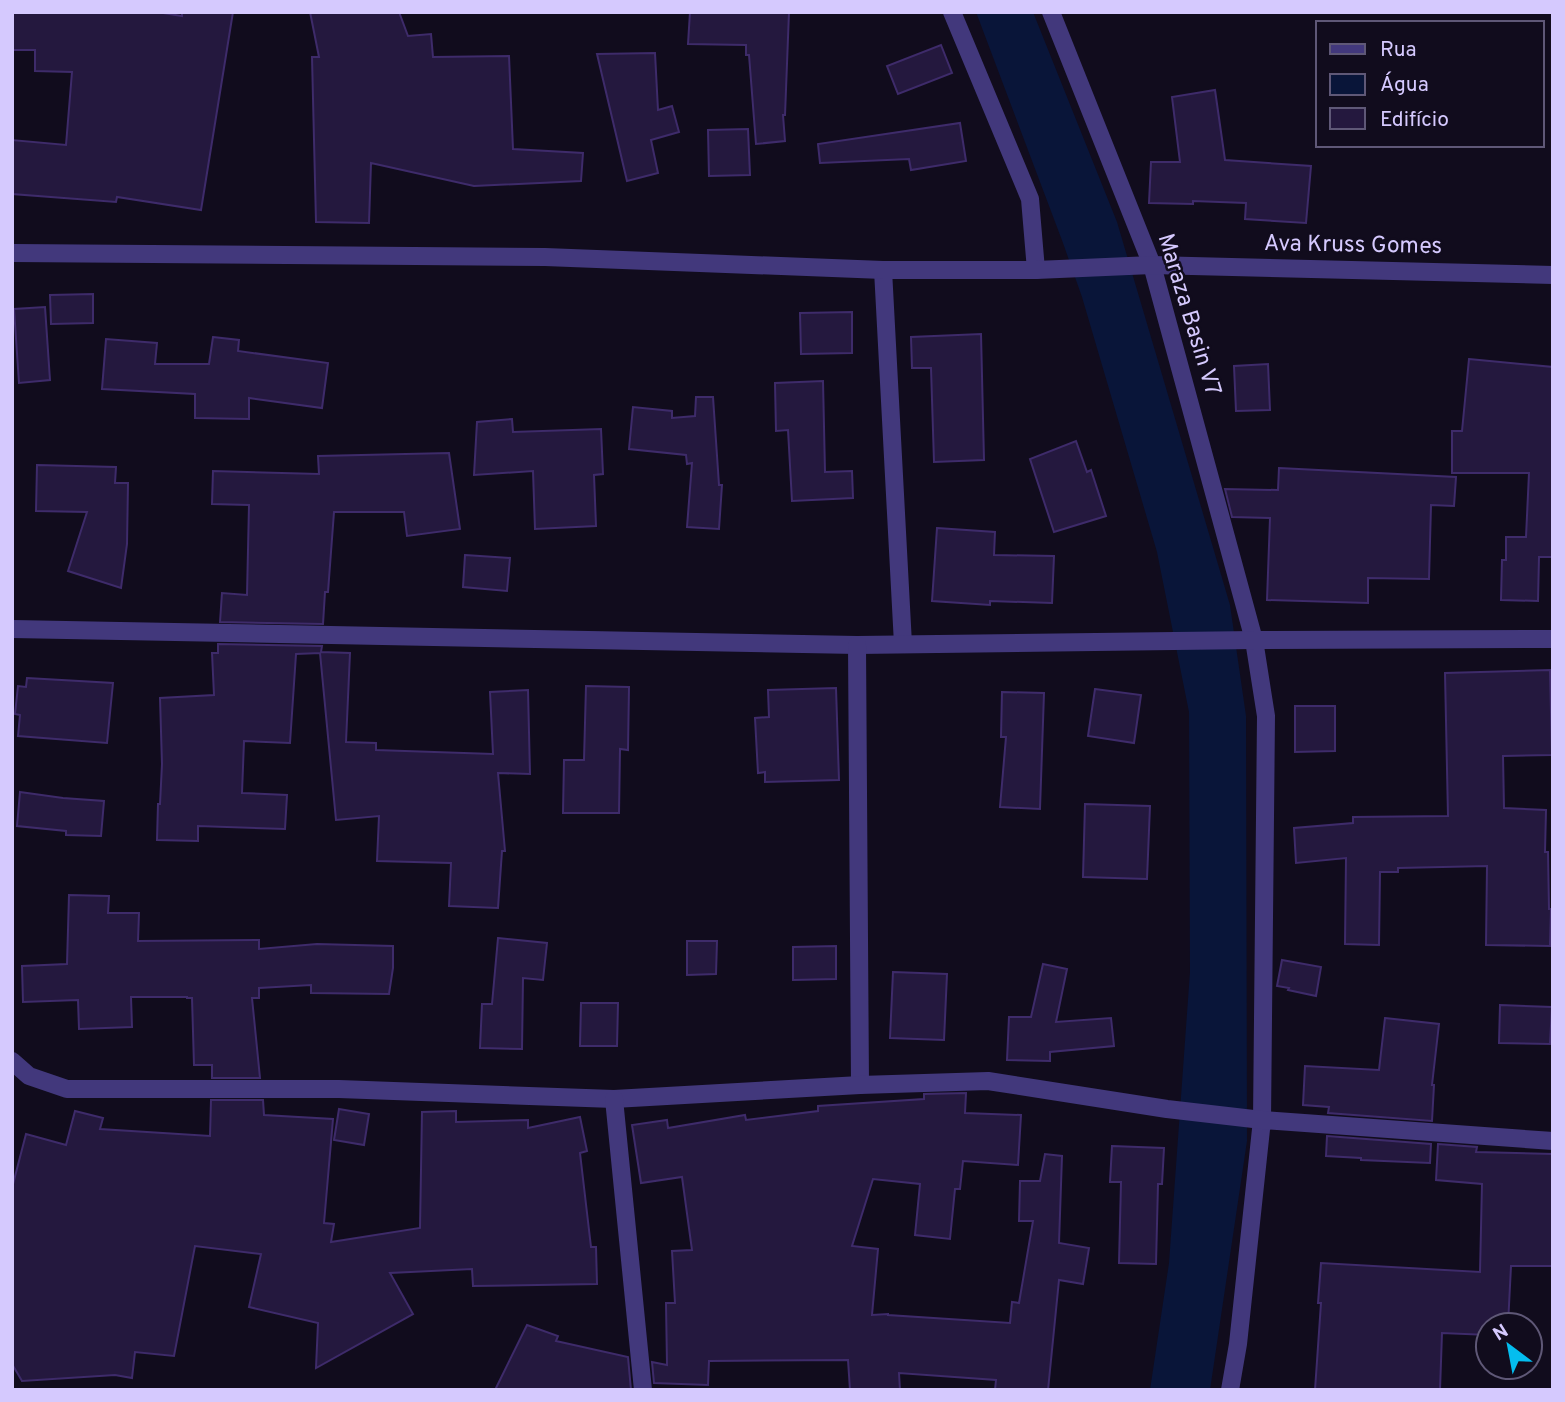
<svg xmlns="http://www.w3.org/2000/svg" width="1565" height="1402" font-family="Overpass,sans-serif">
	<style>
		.water { fill: #091539 }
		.building { fill: #24183e; stroke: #3e2b6a; stroke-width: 2 }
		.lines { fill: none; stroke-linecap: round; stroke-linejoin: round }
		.minor { stroke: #42387c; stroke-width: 18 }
		.tertiary { stroke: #42387c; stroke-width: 18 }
		.labels { text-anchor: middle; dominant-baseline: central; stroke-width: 5; stroke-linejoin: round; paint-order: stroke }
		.street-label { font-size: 23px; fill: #d5c9fe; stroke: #110c1d }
	</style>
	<rect width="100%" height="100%" fill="#110c1d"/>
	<!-- water -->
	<polygon class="water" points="976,12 1033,12 1117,222 1230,605 1246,716 1247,1141 1210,1390 1150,1390 1169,1263 1190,972 1189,712 1157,552 1082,297 1063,243"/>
	<!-- building -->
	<g class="building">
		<polygon points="12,12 157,12 182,16 182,12 233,12 201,210 117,197 116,202 12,194 12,140 66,145 72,72 35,71 35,50 12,50"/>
		<polygon points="310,12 399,12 408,36 431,34 433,57 509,56 513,149 583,153 581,181 474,186 371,163 369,223 316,222 312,57 319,57"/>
		<polygon points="690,12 789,12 785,115 783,115 785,141 756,144 749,55 746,55 746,45 688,44"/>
		<polygon points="941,45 952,73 898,94 887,66"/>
		<polygon points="655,53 658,110 672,106 679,132 651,140 658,173 627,181 597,54"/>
		<polygon points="1215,90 1225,160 1311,166 1306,223 1245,219 1246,203 1193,201 1193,204 1149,203 1151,162 1180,162 1172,97"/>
		<polygon points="960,123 966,161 911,170 909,159 820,163 818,144"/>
		<polygon points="748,129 750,175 709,176 708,130"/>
		<polygon points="93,294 93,323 51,324 50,295"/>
		<polygon points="45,307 50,380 19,383 14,309"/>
		<polygon points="852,312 852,353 801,354 800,313"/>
		<polygon points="981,334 984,460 934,462 931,368 912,368 911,337"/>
		<polygon points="213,337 239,340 238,351 328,363 322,408 249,398 249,419 195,418 195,394 102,389 106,339 157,343 155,364 209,364"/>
		<polygon points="1469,359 1553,367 1553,557 1539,557 1538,601 1501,600 1502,560 1506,560 1506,537 1526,537 1529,473 1452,473 1452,431 1462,431"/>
		<polygon points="1268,364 1270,410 1236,411 1234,366"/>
		<polygon points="823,381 825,472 852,471 853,498 792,501 788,430 776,431 775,383"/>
		<polygon points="696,397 713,397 719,485 722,485 719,529 687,527 692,463 687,464 686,455 629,449 633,407 672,411 672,418 695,416"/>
		<polygon points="512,419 513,432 601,429 603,474 594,475 596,526 535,529 533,471 474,475 477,422"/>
		<polygon points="1076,441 1087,472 1091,470 1106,516 1054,532 1030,459"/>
		<polygon points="449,453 460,529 407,536 404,512 334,512 328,592 325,592 323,624 220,622 222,593 247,595 249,505 212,504 213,471 319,474 318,456"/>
		<polygon points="37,465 116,467 115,483 128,483 127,544 121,588 68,571 87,512 36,511"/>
		<polygon points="1279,468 1456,477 1454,506 1431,505 1429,579 1368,578 1368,603 1267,600 1270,518 1232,517 1225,489 1278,490"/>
		<polygon points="937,528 995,532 994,555 1054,556 1052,603 990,601 990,605 932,601"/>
		<polygon points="465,555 510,558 507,591 463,587"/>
		<polygon points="218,644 322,646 321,652 350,653 346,742 376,743 376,750 493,754 490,692 528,690 530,774 498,773 505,851 502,851 498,908 449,906 451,863 377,861 379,816 336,820 320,653 296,654 290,743 244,741 242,793 287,795 285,829 198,826 198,841 157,840 158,804 160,804 162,764 160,698 214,695 212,653 218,653"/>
		<polygon points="1550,670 1552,755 1503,756 1504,808 1546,810 1545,852 1548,852 1549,909 1551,909 1550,946 1486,945 1487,866 1398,868 1398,872 1380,872 1379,945 1345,944 1346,858 1296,863 1294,828 1353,823 1353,817 1448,816 1445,673"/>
		<polygon points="27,678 113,683 107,743 18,736 20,715 15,714 18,686 26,687"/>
		<polygon points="586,686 629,687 628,750 620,749 619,813 563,813 564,760 584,760"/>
		<polygon points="836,688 839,780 765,782 765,772 758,773 755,718 769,717 768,690"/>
		<polygon points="1095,689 1141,695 1134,743 1088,736"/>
		<polygon points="1002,692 1044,693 1040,809 1000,807 1006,737 1001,737"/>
		<polygon points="1295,706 1335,706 1335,751 1295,752"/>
		<polygon points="20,792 63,798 104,801 101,836 66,835 66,831 17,826"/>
		<polygon points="1085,804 1150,806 1147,879 1083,877"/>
		<polygon points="69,895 109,896 108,913 139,913 138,941 259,940 259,949 317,944 393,946 393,968 389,994 311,993 311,985 259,988 259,998 252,998 260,1078 212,1078 212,1065 194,1065 192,998 187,998 187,997 131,997 132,1027 79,1029 78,1000 23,1002 22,966 67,964"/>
		<polygon points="498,938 547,943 543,980 523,978 522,1049 480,1048 482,1004 492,1004"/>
		<polygon points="687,941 717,941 716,974 687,975"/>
		<polygon points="836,946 836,979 793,980 793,947"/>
		<polygon points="1282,960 1321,967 1316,996 1288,990 1289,988 1277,986"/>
		<polygon points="1043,964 1067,969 1056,1022 1111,1018 1114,1046 1050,1052 1050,1061 1007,1060 1009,1017 1031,1017"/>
		<polygon points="893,972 947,974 944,1040 890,1038"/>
		<polygon points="581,1003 618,1003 617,1046 580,1046"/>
		<polygon points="1500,1005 1552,1007 1550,1044 1499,1043"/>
		<polygon points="1385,1018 1439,1024 1432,1085 1434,1085 1432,1121 1328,1113 1329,1107 1303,1105 1305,1066 1379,1070"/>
		<polygon points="966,1093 965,1113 1021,1115 1018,1165 963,1161 960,1189 955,1189 950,1239 915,1235 920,1184 873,1179 852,1246 878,1249 872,1315 888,1314 888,1315 1010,1323 1012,1302 1019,1303 1033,1221 1019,1221 1020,1181 1040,1181 1045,1154 1062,1156 1059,1243 1089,1248 1083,1284 1059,1280 1048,1390 995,1390 996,1380 899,1373 900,1390 850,1390 848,1360 709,1361 708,1385 654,1383 652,1362 667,1365 666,1303 675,1303 672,1251 692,1250 682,1177 641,1183 632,1125 667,1120 668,1128 745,1115 746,1120 818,1111 818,1106 924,1099 924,1094"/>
		<polygon points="211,1100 263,1100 264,1115 333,1119 324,1223 334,1224 331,1242 420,1228 422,1112 456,1111 456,1122 528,1120 528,1128 580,1117 587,1151 580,1153 591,1247 596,1247 597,1284 473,1286 472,1269 390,1273 413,1314 316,1368 318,1323 249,1307 261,1254 195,1246 174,1356 135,1352 132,1378 115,1375 22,1381 12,1364 12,1188 26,1134 66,1145 75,1111 103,1118 100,1129 210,1136"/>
		<polygon points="339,1109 369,1114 364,1145 334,1140"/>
		<polygon points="1327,1136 1431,1144 1430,1163 1361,1160 1361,1158 1326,1156"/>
		<polygon points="1438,1144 1477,1147 1476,1152 1553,1154 1553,1266 1511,1266 1508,1325 1488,1325 1488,1335 1442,1333 1440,1390 1315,1390 1321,1303 1318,1303 1321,1263 1480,1272 1482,1184 1436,1180"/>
		<polygon points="1112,1146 1164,1148 1162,1184 1158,1184 1156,1264 1119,1263 1121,1182 1110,1182"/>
		<polygon points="527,1325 558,1336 556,1341 628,1357 631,1390 495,1390"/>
	</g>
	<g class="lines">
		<!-- minor -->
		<g class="minor">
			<polyline points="952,12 1030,199 1036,270"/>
			<polyline points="1051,12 1152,265 1254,640 1266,716 1262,1120 1238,1344 1230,1390"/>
			<polyline points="883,270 903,644"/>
			<polyline points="12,629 857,645 1254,640 1553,639"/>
			<polyline points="857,645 860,1085"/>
			<polyline points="12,1061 29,1076 67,1089 339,1089 614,1099 860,1085 988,1081 1167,1109 1262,1120 1553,1141"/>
			<polyline points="614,1099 643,1390"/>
		</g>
		<!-- tertiary -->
		<polyline class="tertiary" points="12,253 545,257 883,270 1036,270 1152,265 1553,275"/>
	</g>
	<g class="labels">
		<!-- street labels -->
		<g class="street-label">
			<text transform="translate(1353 246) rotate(1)">Ava Kruss Gomes</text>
			<text transform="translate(1188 315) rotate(73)">Maraza Basin V7</text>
		</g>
	</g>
	<!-- border -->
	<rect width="1565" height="1402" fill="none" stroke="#d5c9fe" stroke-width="28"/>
	<!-- legend -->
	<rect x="1316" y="21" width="228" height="126" fill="#110c1d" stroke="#5f5877" stroke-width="2"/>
	<rect x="1330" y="44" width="35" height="10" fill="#42387c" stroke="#5f5877" stroke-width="2"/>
	<text x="1380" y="56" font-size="21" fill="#d5c9fe">Rua</text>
	<rect x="1330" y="74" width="35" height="21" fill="#091539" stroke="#5f5877" stroke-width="2"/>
	<text x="1380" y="91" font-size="21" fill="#d5c9fe">Água</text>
	<rect x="1330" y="108" width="35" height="21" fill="#24183e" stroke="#5f5877" stroke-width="2"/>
	<text x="1380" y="126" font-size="21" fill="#d5c9fe">Edifício</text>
	<!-- north arrow -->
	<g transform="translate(1509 1346) rotate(328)"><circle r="33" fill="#110c1d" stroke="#5f5877" stroke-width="2"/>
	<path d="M0-5L12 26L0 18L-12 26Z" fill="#04bdef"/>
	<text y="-10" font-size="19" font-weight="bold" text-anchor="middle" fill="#d5c9fe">N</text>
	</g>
</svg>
